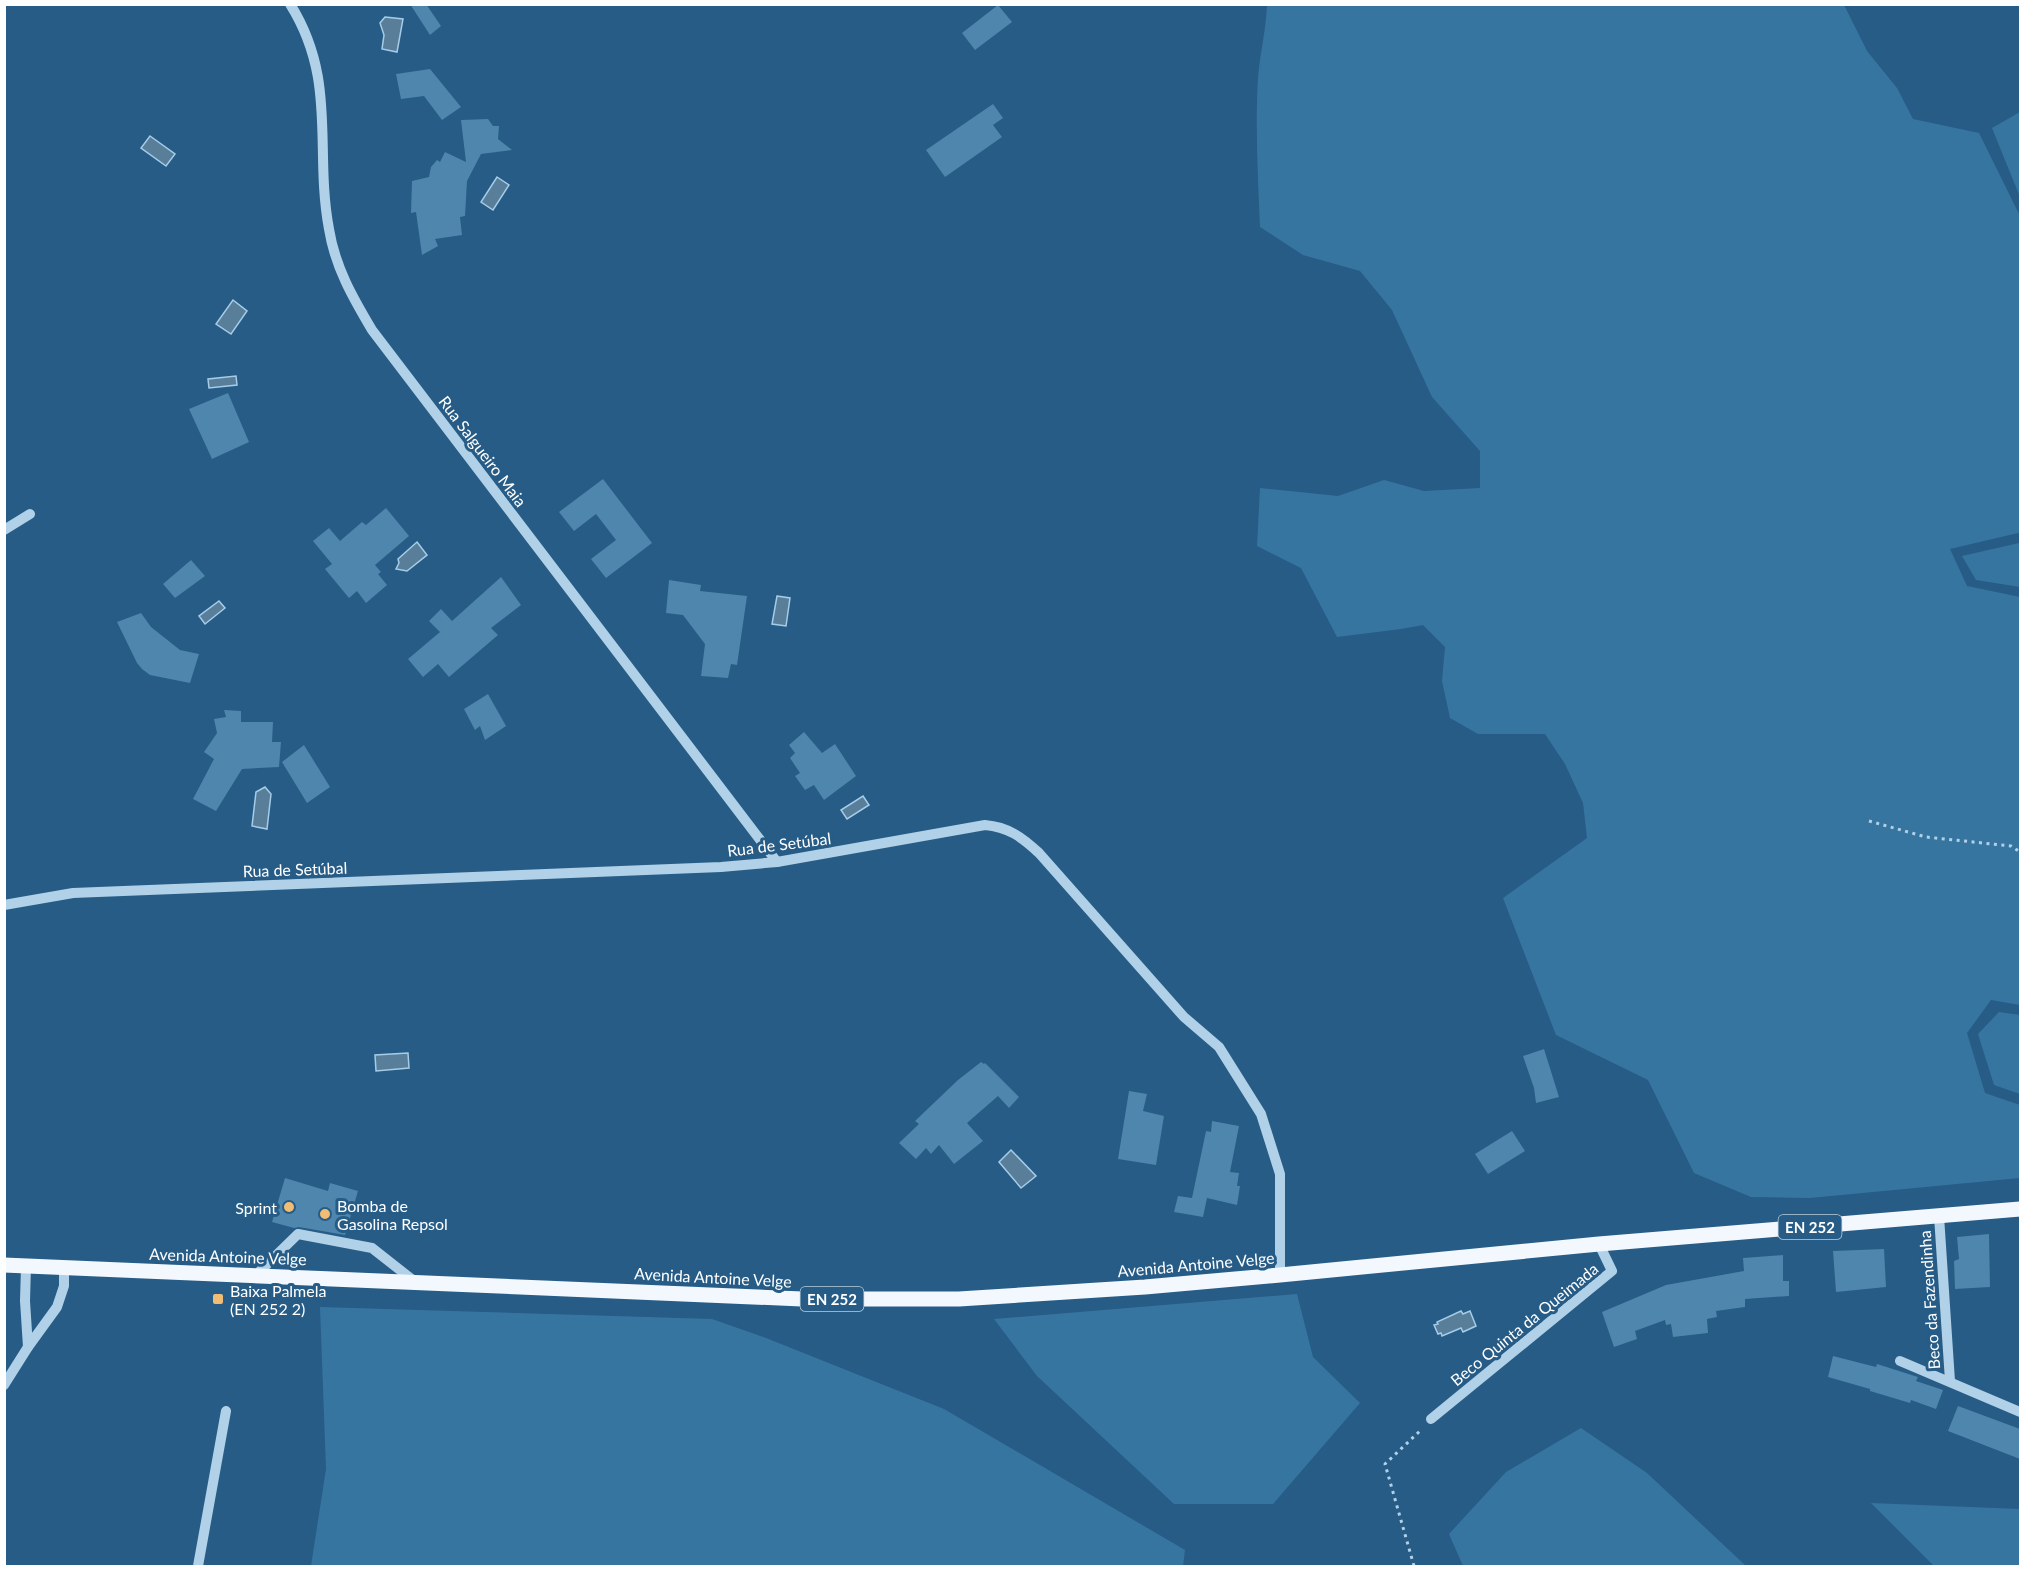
<svg xmlns="http://www.w3.org/2000/svg" width="2025" height="1571" font-family="Lato,sans-serif">
	<style>
		.green { fill: #3775a1 }
		.water { fill: #587e9a; stroke: #a5cde9; stroke-width: 1.5 }
		.building { fill: #4e86ad }
		.lines { fill: none; stroke-linecap: round; stroke-linejoin: round }
		.path { stroke: #b0d1e8; stroke-width: 3; stroke-dasharray: 3 4.5; stroke-linecap: butt }
		.minor { stroke: #b0d1e8; stroke-width: 10 }
		.major { stroke: #f3f8fe; stroke-width: 15 }
		.poi-dot { fill: #f1bd75; stroke: #265c86; stroke-width: 2 }
		.labels { text-anchor: middle; dominant-baseline: central; stroke-width: 6; stroke-linejoin: round; paint-order: stroke }
		.shield { fill: #265c86; stroke: #becedb; stroke-width: 1.5 }
		.shield-label { font-size: 15px; font-weight: bold; fill: #fff }
		.street-label { font-size: 16px; fill: #fff; stroke: #265c86 }
		.poi-label { font-size: 16px; fill: #fff; stroke: #265c86; text-anchor: start }
	</style>
	<rect width="100%" height="100%" fill="#265c86"/>
	<!-- green -->
	<g class="green">
		<path d="M1267,5H1844L1867,51L1897,88L1913,119L1979,133L2020,216V534L2018,533L1950,549L1967,586L2020,597V1005L1991,1000L1967,1033L1985,1093L2020,1105V1178L1810,1198L1751,1197L1694,1173L1648,1080L1556,1035L1503,898L1587,838L1583,803L1565,764L1545,734H1478L1450,718L1442,681L1445,647L1423,625L1401,629L1337,637L1301,568L1257,546L1260,488L1338,496L1384,480L1424,491L1480,488V451L1432,397L1392,310L1360,271L1303,255L1260,227C1258,178 1255,127 1258,78C1260,53 1266,30 1267,5Z"/>
		<polygon points="2020,112 2020,197 1992,128"/>
		<polygon points="2019,543 2020,544 2020,587 1976,580 1962,556"/>
		<polygon points="1999,1012 2020,1015 2020,1094 1994,1085 1978,1034"/>
		<polygon points="1297,1294 1313,1357 1360,1403 1273,1504 1174,1504 1037,1376 994,1319"/>
		<polygon points="320,1307 712,1319 766,1338 944,1409 1185,1550 1183,1566 311,1566 326,1469"/>
		<polygon points="1581,1428 1647,1473 1746,1566 1463,1566 1449,1534 1506,1472"/>
		<polygon points="1871,1503 2020,1509 2020,1566 1934,1566"/>
	</g>
	<!-- water -->
	<g class="water">
		<polygon points="385,17 403,19 397,52 382,49 384,35 380,23"/>
		<polygon points="150,136 175,154 166,166 141,148"/>
		<polygon points="497,177 509,185 493,210 481,202"/>
		<polygon points="233,300 247,311 231,334 216,324"/>
		<polygon points="236,376 237,385 209,388 208,379"/>
		<polygon points="417,542 427,555 407,571 396,569 399,563 398,559"/>
		<polygon points="777,596 790,598 786,626 772,624"/>
		<polygon points="219,601 225,608 205,624 199,616"/>
		<polygon points="265,787 271,794 267,829 252,826 256,792"/>
		<polygon points="863,796 869,805 847,819 841,810"/>
		<polygon points="408,1053 409,1068 376,1071 375,1055"/>
		<polygon points="1011,1150 1036,1176 1021,1188 999,1162"/>
		<polygon points="1461,1311 1463,1314 1470,1311 1476,1326 1463,1332 1461,1328 1442,1336 1441,1333 1438,1334 1434,1325 1438,1324 1437,1322"/>
	</g>
	<!-- building -->
	<g class="building">
		<polygon points="410,4 426,4 441,26 430,35"/>
		<polygon points="998,5 1012,22 975,50 962,33"/>
		<polygon points="430,69 461,107 442,120 424,96 401,99 396,74"/>
		<polygon points="993,104 1003,118 993,125 1002,137 945,177 926,150"/>
		<polygon points="488,119 493,126 499,126 498,139 512,150 481,154 467,181 465,216 460,217 462,235 435,239 438,246 422,255 416,212 411,213 412,181 429,177 431,167 437,160 440,162 445,152 466,162 461,120"/>
		<polygon points="228,393 249,442 212,459 189,409"/>
		<polygon points="603,479 652,543 606,578 591,559 616,540 596,514 574,531 559,512"/>
		<polygon points="386,508 409,536 375,565 381,572 378,574 387,585 366,603 357,591 349,598 325,569 332,564 313,541 329,528 340,541 362,522 366,525"/>
		<polygon points="191,560 205,576 175,598 163,584"/>
		<polygon points="501,577 521,605 491,628 498,635 449,677 438,664 423,677 408,659 440,632 429,621 441,609 452,621"/>
		<polygon points="669,580 701,585 700,591 747,596 737,665 731,664 728,678 701,676 705,644 683,615 666,613"/>
		<polygon points="141,613 151,627 180,650 199,654 190,683 150,675 142,669 137,663 117,622"/>
		<polygon points="488,694 506,726 485,740 480,726 475,730 464,709"/>
		<polygon points="224,710 241,711 241,722 273,722 272,742 281,742 279,767 242,769 216,811 193,799 214,759 204,752 217,733 214,719 226,717"/>
		<polygon points="804,732 822,753 835,744 856,776 824,800 814,785 805,790 795,776 800,773 790,758 795,753 789,745"/>
		<polygon points="304,745 330,787 307,803 282,762"/>
		<polygon points="1544,1049 1559,1097 1536,1103 1534,1088 1523,1056"/>
		<polygon points="981,1062 984,1064 985,1063 1019,1097 1009,1108 998,1096 967,1123 983,1141 954,1164 939,1145 931,1154 926,1148 916,1159 899,1143 919,1124 915,1121 958,1080"/>
		<polygon points="1129,1091 1147,1094 1143,1111 1164,1116 1156,1165 1118,1159"/>
		<polygon points="1212,1121 1239,1126 1230,1172 1239,1173 1237,1186 1240,1186 1237,1205 1207,1198 1203,1217 1174,1212 1178,1196 1192,1198 1206,1131 1211,1132"/>
		<polygon points="1512,1131 1525,1151 1488,1174 1475,1154"/>
		<polygon points="285,1178 328,1191 330,1183 358,1191 345,1235 299,1227 294,1228 272,1222"/>
		<polygon points="1989,1234 1990,1287 1955,1289 1954,1261 1959,1259 1957,1237"/>
		<polygon points="1884,1249 1886,1287 1836,1292 1833,1251"/>
		<polygon points="1783,1255 1783,1281 1789,1281 1789,1296 1745,1299 1745,1307 1716,1311 1717,1317 1707,1319 1708,1333 1673,1337 1671,1324 1666,1325 1665,1320 1635,1331 1637,1339 1614,1347 1602,1312 1666,1285 1744,1271 1743,1258"/>
		<polygon points="1833,1356 1876,1367 1877,1364 1918,1377 1916,1381 1943,1390 1936,1409 1911,1400 1910,1403 1870,1391 1870,1389 1828,1377"/>
		<polygon points="1958,1406 2020,1429 2020,1459 1948,1431"/>
	</g>
	<g class="lines">
		<!-- path -->
		<g class="path">
			<polyline points="1869,821 1926,837 2011,846 2020,852"/>
			<polyline points="1414,1566 1385,1464 1422,1429"/>
		</g>
		<!-- minor -->
		<g class="minor">
			<path d="M290,4C338,80 314,149 329,229C335,267 353,298 372,330L777,862"/>
			<polyline points="4,530 30,514"/>
			<path d="M4,905L73,893L721,867L777,862L985,825C1008,827 1022,837 1039,853L1184,1017L1219,1047L1261,1114L1280,1174V1275"/>
			<polyline points="1939,1216 1950,1381"/>
			<polyline points="26,1266 25,1301 28,1347"/>
			<polyline points="256,1275 298,1234 372,1248 414,1281"/>
			<polyline points="1900,1361 2020,1412"/>
			<polyline points="4,1385 28,1347 57,1307 64,1286 64,1267"/>
			<polyline points="1431,1419 1612,1271 1599,1244"/>
			<polyline points="198,1566 226,1411"/>
		</g>
		<!-- major -->
		<polyline class="major" points="4,1265 802,1299 959,1299 1145,1287 1280,1275 1599,1244 2020,1209"/>
	</g>
	<!-- markers -->
	<g class="poi-dot">
		<circle cx="289" cy="1207" r="6"/>
		<circle cx="325" cy="1214" r="6"/>
		<rect x="212" y="1293" width="12" height="12" rx="3"/>
	</g>
	<g class="labels">
		<!-- shield labels -->
		<g class="shield">
			<rect x="1778.5" y="1215" width="63" height="24" rx="4.5"/>
			<rect x="800.5" y="1287" width="63" height="24" rx="4.5"/>
		</g>
		<g class="shield-label">
			<text x="1810" y="1227">EN 252</text>
			<text x="832" y="1299">EN 252</text>
		</g>
		<!-- street labels -->
		<g class="street-label">
			<text transform="translate(483 451) rotate(53)">Rua Salgueiro Maia</text>
			<text transform="translate(779 844) rotate(-7)">Rua de Setúbal</text>
			<text transform="translate(295 869) rotate(-2)">Rua de Setúbal</text>
			<text transform="translate(228 1256) rotate(2)">Avenida Antoine Velge</text>
			<text transform="translate(1196 1264) rotate(-5)">Avenida Antoine Velge</text>
			<text transform="translate(713 1277) rotate(3)">Avenida Antoine Velge</text>
			<text transform="translate(1929 1300) rotate(-94)">Beco da Fazendinha</text>
			<text transform="translate(1524 1324) rotate(-39)">Beco Quinta da Queimada</text>
		</g>
		<!-- poi labels -->
		<g class="poi-label">
			<text x="337" y="1205">Bomba de<tspan x="337" dy="18">Gasolina Repsol</tspan></text>
			<text x="277" y="1207" text-anchor="end">Sprint</text>
			<text x="230" y="1290">Baixa Palmela<tspan x="230" dy="18">(EN 252 2)</tspan></text>
		</g>
	</g>
	<!-- border -->
	<rect width="2025" height="1571" fill="none" stroke="#ffffff" stroke-width="12"/>
</svg>
